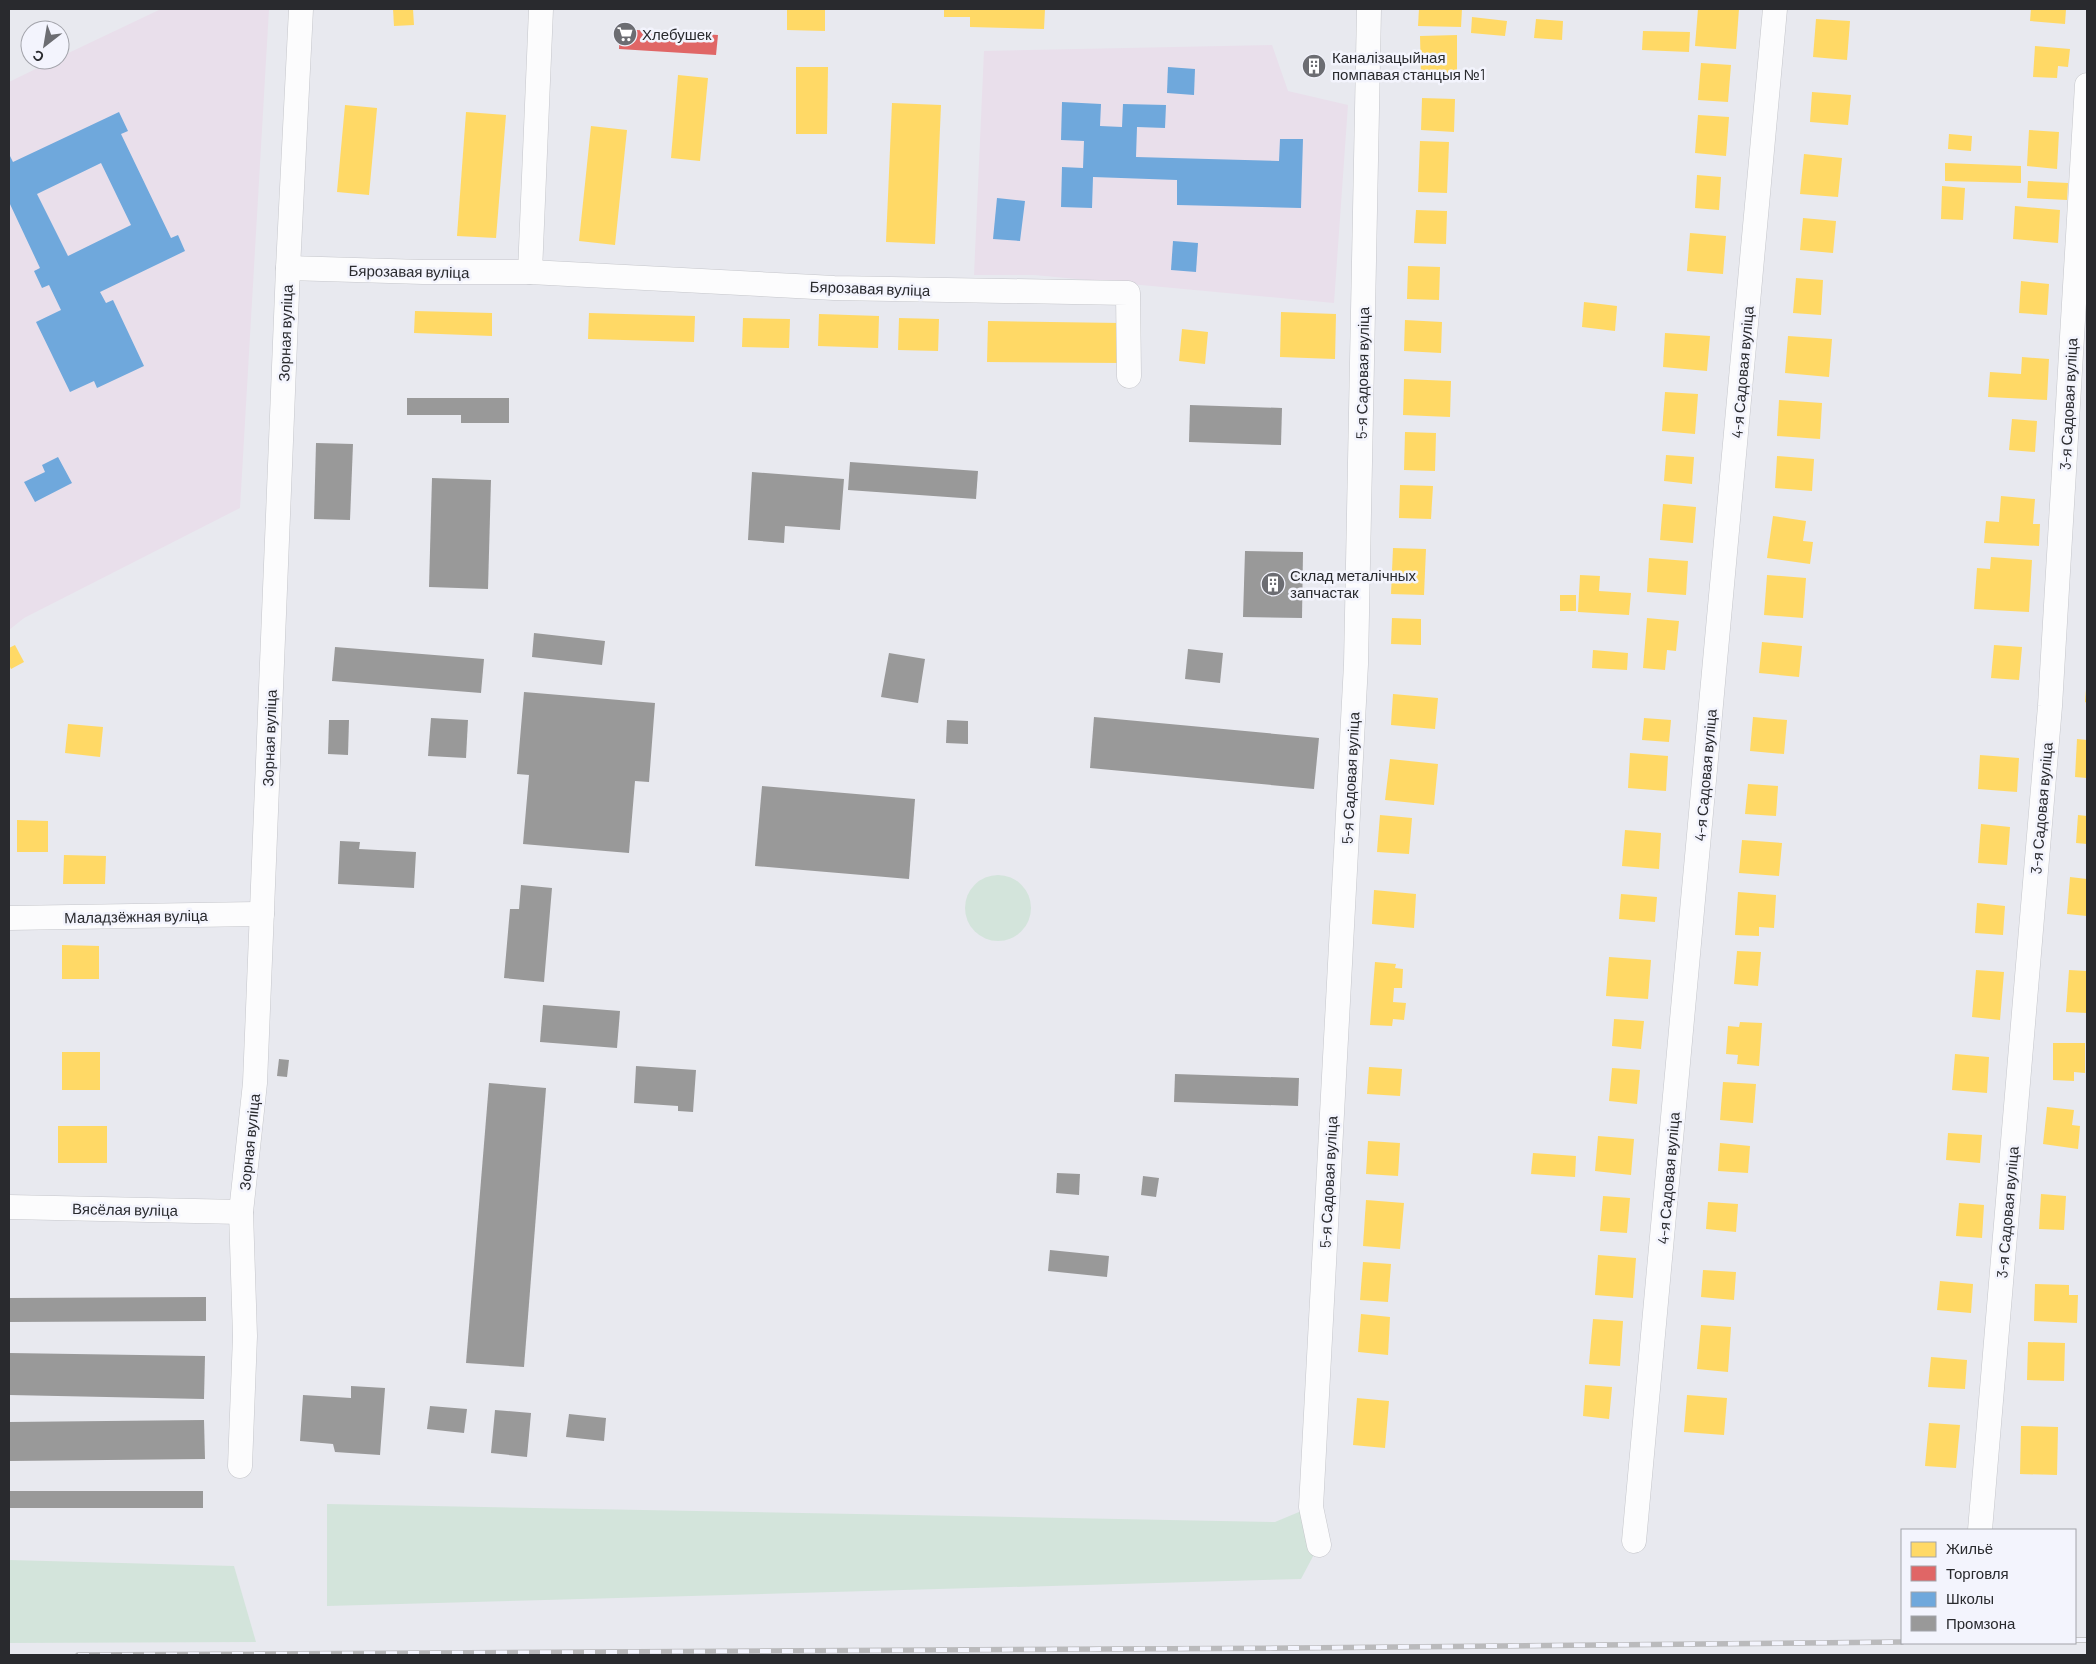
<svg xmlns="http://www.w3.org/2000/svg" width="2096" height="1664" font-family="Barlow,sans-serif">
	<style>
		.education { fill: #e9dfeb }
		.green { fill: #d3e4db }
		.homes { fill: #ffd966 }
		.shops { fill: #e06666 }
		.schools { fill: #6fa8dc; fill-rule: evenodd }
		.industry { fill: #999 }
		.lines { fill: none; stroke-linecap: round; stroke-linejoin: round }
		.minor-casing { stroke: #c5c6cb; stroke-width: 25 }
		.minor { stroke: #fcfcfd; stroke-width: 24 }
		.rail-casing { stroke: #bababc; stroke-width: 5.5 }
		.rail { stroke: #f3f4fd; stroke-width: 4; stroke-dasharray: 11; stroke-linecap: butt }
		.labels { text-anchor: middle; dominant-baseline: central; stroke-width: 5; stroke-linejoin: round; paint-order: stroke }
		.poi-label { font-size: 15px; fill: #292a2e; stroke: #f3f4fd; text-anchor: start }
		.street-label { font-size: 15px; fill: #292a2e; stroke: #f3f4fd }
	</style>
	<rect width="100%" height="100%" fill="#e8e9ef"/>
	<!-- education -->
	<g class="education">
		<polygon points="161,9 269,9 240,508 24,618 9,630 9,82 54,60 60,60 60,57"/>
		<polygon points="1272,45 1288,91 1348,105 1334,303 1034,275 974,275 984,51"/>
	</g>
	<!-- green -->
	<g class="green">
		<circle cx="998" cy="908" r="33"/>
		<polygon points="327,1504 1275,1522 1311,1507 1319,1545 1301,1579 327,1606"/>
		<polygon points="9,1560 234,1566 256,1642 9,1643"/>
	</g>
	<!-- homes -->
	<g class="homes">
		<polygon points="393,9 413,9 414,25 394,26"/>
		<polygon points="787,9 825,9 825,31 787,30"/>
		<polygon points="944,9 1045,9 1044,29 970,27 970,17 944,17"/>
		<polygon points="1419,9 1462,9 1461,27 1418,26"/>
		<polygon points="1698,9 1739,9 1736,49 1695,46"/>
		<polygon points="2031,9 2066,9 2065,24 2030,21"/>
		<polygon points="1472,17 1507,21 1505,36 1471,33"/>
		<polygon points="1536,19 1563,21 1562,40 1534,38"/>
		<polygon points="1816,19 1850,21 1847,60 1813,57"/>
		<polygon points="1643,31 1690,32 1689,52 1642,50"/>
		<polygon points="1457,35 1457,73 1421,74 1420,36"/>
		<polygon points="2035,46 2070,49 2068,67 2058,66 2057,78 2033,77"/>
		<circle cx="1314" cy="66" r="9"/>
		<polygon points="1701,63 1731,65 1728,102 1698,100"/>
		<polygon points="796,67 828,67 827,134 796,134"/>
		<polygon points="678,75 708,78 700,161 671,158"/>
		<polygon points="1812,92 1851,95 1848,125 1810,122"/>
		<polygon points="1422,98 1455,99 1454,132 1421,130"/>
		<polygon points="892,103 941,105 935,244 886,242"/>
		<polygon points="345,105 377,108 369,195 337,192"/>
		<polygon points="466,112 506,115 496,238 457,236"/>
		<polygon points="1698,115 1729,117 1726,156 1695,153"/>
		<polygon points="591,126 627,130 615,245 579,241"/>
		<polygon points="2029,130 2059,132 2057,169 2027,166"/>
		<polygon points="1949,134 1972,136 1971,151 1948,149"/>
		<polygon points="1420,141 1449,142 1447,193 1418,192"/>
		<polygon points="1804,154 1842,158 1838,197 1800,194"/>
		<polygon points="1945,163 2021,166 2021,183 1945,181"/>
		<polygon points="1697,175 1721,177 1719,210 1695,208"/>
		<polygon points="2028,181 2068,183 2067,200 2027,198"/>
		<polygon points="1942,186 1965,188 1963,220 1941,219"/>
		<polygon points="2015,206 2060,210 2058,243 2013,239"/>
		<polygon points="1416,210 1447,211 1446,244 1414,243"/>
		<polygon points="1803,218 1836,221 1833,253 1800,250"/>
		<polygon points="1690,233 1726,236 1723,274 1687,271"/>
		<polygon points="1408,266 1440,267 1439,300 1407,299"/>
		<polygon points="1796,278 1823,280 1821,315 1793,313"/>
		<polygon points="2021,281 2049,284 2047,315 2019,313"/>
		<polygon points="1584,302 1617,306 1615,331 1582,327"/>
		<polygon points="415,311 492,313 492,336 414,333"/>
		<polygon points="1281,312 1336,314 1335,359 1280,357"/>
		<polygon points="589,313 695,316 694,342 588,339"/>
		<polygon points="819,314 879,316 878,348 818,346"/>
		<polygon points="743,318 790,319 789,348 742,347"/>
		<polygon points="899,318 939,319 938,351 898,350"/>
		<polygon points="1405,320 1442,322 1441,353 1404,351"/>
		<polygon points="988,321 1121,323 1120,363 987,362"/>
		<polygon points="1182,329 1208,332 1205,364 1179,361"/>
		<polygon points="1665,333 1710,336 1707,371 1663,367"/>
		<polygon points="1788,336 1832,339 1829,377 1785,373"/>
		<polygon points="2022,357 2049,359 2047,400 1988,397 1990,372 2021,374"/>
		<polygon points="1404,379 1451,381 1450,417 1403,415"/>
		<polygon points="1665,392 1698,394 1695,434 1662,431"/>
		<polygon points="1779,400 1822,403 1820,439 1777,436"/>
		<polygon points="2012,419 2037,421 2035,452 2009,450"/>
		<polygon points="1405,432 1436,433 1435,471 1404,470"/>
		<polygon points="1666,455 1694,457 1692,484 1664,481"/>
		<polygon points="1777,456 1814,459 1812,491 1775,488"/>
		<polygon points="1400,485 1433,486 1431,519 1399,518"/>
		<polygon points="2001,496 2035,499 2033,524 2040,524 2039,546 1984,543 1986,521 1999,522"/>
		<polygon points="1663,504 1696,507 1693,543 1660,540"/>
		<polygon points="1773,516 1806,521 1803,541 1813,542 1810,564 1767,558"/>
		<polygon points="1393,548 1426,549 1424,595 1391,594"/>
		<polygon points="1991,557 2032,560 2029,612 1974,609 1977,568 1990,569"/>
		<polygon points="1649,558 1688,561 1686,595 1647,592"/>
		<polygon points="1580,575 1600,576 1599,591 1631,593 1629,615 1578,612"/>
		<polygon points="1767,575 1806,578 1803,618 1764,615"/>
		<rect x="1560" y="595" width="16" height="16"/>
		<polygon points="1392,618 1421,619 1421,645 1391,644"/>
		<polygon points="1647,618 1679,621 1676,651 1667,650 1665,670 1643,668"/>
		<polygon points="1762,642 1802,646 1799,677 1759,673"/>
		<polygon points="15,645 24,662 11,669 9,665 9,648"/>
		<polygon points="1994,645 2022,647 2019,680 1991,678"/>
		<polygon points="1593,650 1628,653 1627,670 1592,668"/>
		<polygon points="2086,689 2087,689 2087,703 2085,702"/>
		<polygon points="1393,694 1438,698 1435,729 1391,725"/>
		<polygon points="1753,717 1787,720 1784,754 1750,751"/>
		<polygon points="1644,718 1671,720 1669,742 1642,740"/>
		<polygon points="68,724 103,727 100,757 65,753"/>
		<polygon points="2077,739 2087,740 2087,778 2075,777"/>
		<polygon points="1630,753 1668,756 1666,791 1628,788"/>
		<polygon points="1980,755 2019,758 2017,792 1978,789"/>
		<polygon points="1390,759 1438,764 1434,805 1385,800"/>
		<polygon points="1748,784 1778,786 1776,816 1745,814"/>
		<polygon points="1380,815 1412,818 1409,854 1377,852"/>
		<polygon points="2078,815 2087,816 2087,844 2076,843"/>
		<polygon points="17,820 48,821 48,852 17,852"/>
		<polygon points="1981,824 2010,827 2007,865 1978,863"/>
		<polygon points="1625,830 1661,833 1659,869 1622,866"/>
		<polygon points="1742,840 1782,843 1779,876 1739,873"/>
		<polygon points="64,855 106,856 105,884 63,884"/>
		<polygon points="2070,877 2087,879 2087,916 2067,914"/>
		<polygon points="1374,890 1416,894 1414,928 1372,924"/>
		<polygon points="1738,892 1776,895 1774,928 1759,927 1759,936 1735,935"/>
		<polygon points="1621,894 1657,897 1655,922 1619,919"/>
		<polygon points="1977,903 2005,906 2003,935 1975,933"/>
		<polygon points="62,945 99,946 99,979 62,979"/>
		<polygon points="1737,951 1761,952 1758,986 1734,984"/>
		<polygon points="1609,957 1651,960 1648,999 1606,996"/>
		<polygon points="1375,962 1396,964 1395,968 1403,969 1402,988 1394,988 1393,1002 1406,1003 1404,1020 1393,1019 1392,1026 1370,1025"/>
		<polygon points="1976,970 2004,972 2000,1020 1972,1017"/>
		<polygon points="2069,970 2087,971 2087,1013 2066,1012"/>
		<polygon points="1614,1019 1644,1021 1641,1049 1612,1046"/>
		<polygon points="1740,1022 1762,1023 1759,1066 1737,1064 1738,1055 1726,1054 1728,1026 1739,1027"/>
		<polygon points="2053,1043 2085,1043 2085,1073 2074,1072 2074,1081 2053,1080"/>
		<rect x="62" y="1052" width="38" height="38"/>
		<polygon points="1955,1054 1989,1057 1987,1093 1952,1090"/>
		<polygon points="1369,1067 1402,1069 1400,1096 1367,1094"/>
		<polygon points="1612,1068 1640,1070 1637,1104 1609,1101"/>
		<polygon points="1723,1082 1756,1084 1753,1123 1720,1120"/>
		<polygon points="2047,1107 2074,1110 2072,1125 2080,1126 2078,1149 2043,1144"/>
		<rect x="58" y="1126" width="49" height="37"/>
		<polygon points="1948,1133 1982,1135 1980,1163 1946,1160"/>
		<polygon points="1598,1136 1634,1139 1631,1175 1595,1171"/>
		<polygon points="1368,1141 1400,1143 1398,1176 1366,1174"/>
		<polygon points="1720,1143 1750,1146 1748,1173 1718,1171"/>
		<polygon points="1533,1153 1576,1156 1575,1177 1531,1174"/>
		<polygon points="2041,1194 2066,1196 2064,1230 2039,1229"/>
		<polygon points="1603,1196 1630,1198 1627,1233 1600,1231"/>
		<polygon points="1366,1200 1404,1203 1400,1249 1363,1246"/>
		<polygon points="1708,1202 1738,1204 1736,1232 1706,1229"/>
		<polygon points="1959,1203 1984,1205 1982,1238 1956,1236"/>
		<polygon points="1598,1255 1636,1258 1633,1298 1595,1295"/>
		<polygon points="1363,1262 1391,1264 1388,1302 1360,1300"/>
		<polygon points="1703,1270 1736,1272 1734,1300 1701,1297"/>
		<polygon points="1940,1281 1973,1284 1971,1313 1937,1310"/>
		<polygon points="2035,1284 2069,1285 2069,1295 2078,1295 2077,1323 2034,1321"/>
		<polygon points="1361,1314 1390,1317 1388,1355 1358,1352"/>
		<polygon points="1593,1319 1623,1321 1620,1366 1589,1364"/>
		<polygon points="1701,1325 1731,1327 1728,1372 1697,1369"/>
		<polygon points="2028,1342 2065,1343 2064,1381 2027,1380"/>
		<polygon points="1931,1357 1967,1360 1965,1389 1928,1387"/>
		<polygon points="1585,1385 1612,1387 1609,1419 1583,1416"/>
		<polygon points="1687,1395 1727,1398 1724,1435 1684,1432"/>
		<polygon points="1357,1398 1389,1401 1385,1448 1353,1445"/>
		<polygon points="1929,1423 1960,1425 1956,1468 1925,1466"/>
		<polygon points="2021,1426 2058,1427 2057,1475 2020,1474"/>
	</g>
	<!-- shops -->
	<polygon class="shops" points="620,29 718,35 716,55 619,49"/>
	<!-- schools -->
	<g class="schools">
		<polygon points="1168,67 1195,69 1194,95 1167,93"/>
		<polygon points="1062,102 1101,104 1100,126 1122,127 1123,104 1166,105 1165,128 1137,127 1136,157 1279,161 1280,139 1303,139 1301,208 1177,205 1177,180 1093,177 1092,208 1061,207 1062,167 1083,168 1084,141 1061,140"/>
		<path d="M119,112L128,131L121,134L171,238L178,235L185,251L100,292L106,303L113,300L144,366L97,388L94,381L70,392L36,322L61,310L49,285L42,288L34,271L40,268L9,202V154L13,162ZM101,163L131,225L68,256L37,194Z"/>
		<polygon points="997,198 1025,201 1020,241 993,239"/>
		<polygon points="1173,241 1198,243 1196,272 1171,270"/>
		<polygon points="58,457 72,483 35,502 24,482 45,472 42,465"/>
	</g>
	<!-- industry -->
	<g class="industry">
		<polygon points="407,398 509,398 509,423 461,423 461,415 407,415"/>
		<polygon points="1190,405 1282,408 1281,445 1189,442"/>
		<polygon points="316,443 353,444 350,520 314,519"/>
		<polygon points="850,462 978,471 976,499 848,490"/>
		<polygon points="752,472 844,479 840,530 785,526 784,543 748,540"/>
		<polygon points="432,478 491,480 488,589 429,587"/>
		<polygon points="1245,551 1303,552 1302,618 1243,617"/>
		<polygon points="534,633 605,641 602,665 532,657"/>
		<polygon points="335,647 484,659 481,693 332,681"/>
		<polygon points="1188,649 1223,653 1220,683 1185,679"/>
		<polygon points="889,653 925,659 918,703 881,697"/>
		<polygon points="524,692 655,703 649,782 635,781 629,853 523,844 529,775 517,774"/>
		<polygon points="1094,717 1319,738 1314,789 1090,768"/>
		<polygon points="431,718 468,720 466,758 428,756"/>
		<polygon points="329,720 349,720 348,755 328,754"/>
		<polygon points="947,720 968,721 968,744 946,743"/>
		<polygon points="762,786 915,799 909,879 755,866"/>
		<polygon points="340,841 360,842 359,849 416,852 414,888 338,884"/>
		<polygon points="521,885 552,888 544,982 504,978 510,909 519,909"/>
		<polygon points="543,1005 620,1011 617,1048 540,1042"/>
		<polygon points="279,1059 289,1060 287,1077 277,1076"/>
		<polygon points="636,1066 696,1070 693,1112 678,1111 678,1106 634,1103"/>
		<polygon points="1175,1074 1299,1078 1298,1106 1174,1102"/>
		<polygon points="489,1083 546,1088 524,1367 466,1363"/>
		<polygon points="1057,1173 1080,1174 1079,1195 1056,1193"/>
		<polygon points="1143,1176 1159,1178 1156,1197 1141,1195"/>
		<polygon points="1050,1250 1109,1256 1107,1277 1048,1271"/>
		<polygon points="206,1297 206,1321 9,1322 9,1298"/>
		<polygon points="9,1353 205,1356 204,1399 9,1395"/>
		<polygon points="351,1386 385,1388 380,1455 335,1452 333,1444 300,1441 303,1395 351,1398"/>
		<polygon points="430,1406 467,1409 464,1433 427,1429"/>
		<polygon points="495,1410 531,1413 527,1457 491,1453"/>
		<polygon points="569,1414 606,1418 604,1441 566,1437"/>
		<polygon points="204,1420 205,1459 9,1461 9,1422"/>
		<rect x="9" y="1491" width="194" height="17"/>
	</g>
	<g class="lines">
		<!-- minor casing -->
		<g class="minor-casing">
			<g id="minor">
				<polyline points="288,268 423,272 530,272 834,288 1128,293 1129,376"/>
				<polyline points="530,272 541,9"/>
				<polyline points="9,918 262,914"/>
				<polyline points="9,1207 241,1212"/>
				<polyline points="240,1466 245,1336 241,1212 255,1083 288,268 301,9"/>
				<polyline points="1980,1530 2050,706 2087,85"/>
				<polyline points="1634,1541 1775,9"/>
				<polyline points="1319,1545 1311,1507 1356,664 1369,9"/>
			</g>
		</g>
		<!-- minor -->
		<use href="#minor" class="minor"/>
		<!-- rail casing -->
		<g class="rail-casing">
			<g id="rail">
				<polyline points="2075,1640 2087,1640"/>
				<polyline points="78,1655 1295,1648 1902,1642"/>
			</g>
		</g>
		<!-- rail -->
		<use href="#rail" class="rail"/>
	</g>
	<!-- icons -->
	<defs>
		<g id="supermarket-disc" transform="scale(1.25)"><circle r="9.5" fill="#6c6d72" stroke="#f3f4fd"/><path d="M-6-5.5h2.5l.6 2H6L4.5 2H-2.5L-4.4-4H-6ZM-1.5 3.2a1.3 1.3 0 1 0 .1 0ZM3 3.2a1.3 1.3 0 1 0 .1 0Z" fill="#fff"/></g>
		<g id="building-disc" transform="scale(1.25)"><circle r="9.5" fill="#6c6d72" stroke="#f3f4fd"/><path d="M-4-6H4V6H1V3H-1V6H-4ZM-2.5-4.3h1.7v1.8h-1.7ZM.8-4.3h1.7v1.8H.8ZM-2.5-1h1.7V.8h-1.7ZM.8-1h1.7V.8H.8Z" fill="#fff"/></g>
	</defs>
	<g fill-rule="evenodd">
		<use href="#supermarket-disc" x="625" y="34"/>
		<use href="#building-disc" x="1314" y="66"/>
		<use href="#building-disc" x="1273" y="584"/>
	</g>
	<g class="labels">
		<!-- poi labels -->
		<g class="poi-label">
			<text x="642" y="34">Хлебушек</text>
			<text x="1332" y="57">Каналізацыйная<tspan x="1332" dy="17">помпавая станцыя №1</tspan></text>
			<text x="1290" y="575">Склад металічных<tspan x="1290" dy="17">запчастак</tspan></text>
		</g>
		<!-- street labels -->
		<g class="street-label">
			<text transform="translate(409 271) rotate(1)">Бярозавая вуліца</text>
			<text transform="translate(870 288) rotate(2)">Бярозавая вуліца</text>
			<text transform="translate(285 333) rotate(-88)">Зорная вуліца</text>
			<text transform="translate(1742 372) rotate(-85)">4-я Садовая вуліца</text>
			<text transform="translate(1362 373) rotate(-89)">5-я Садовая вуліца</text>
			<text transform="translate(2068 404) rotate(-87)">3-я Садовая вуліца</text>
			<text transform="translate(269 738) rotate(-88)">Зорная вуліца</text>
			<text transform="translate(1705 775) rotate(-85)">4-я Садовая вуліца</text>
			<text transform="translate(1350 778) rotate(-87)">5-я Садовая вуліца</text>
			<text transform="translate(2041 808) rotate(-85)">3-я Садовая вуліца</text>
			<text transform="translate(136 916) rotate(-1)">Маладзёжная вуліца</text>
			<text transform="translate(249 1142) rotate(-84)">Зорная вуліца</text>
			<text transform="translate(1668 1178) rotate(-85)">4-я Садовая вуліца</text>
			<text transform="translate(1328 1182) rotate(-87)">5-я Садовая вуліца</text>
			<text transform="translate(125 1209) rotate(1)">Вясёлая вуліца</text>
			<text transform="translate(2007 1212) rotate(-85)">3-я Садовая вуліца</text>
		</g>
	</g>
	<!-- border -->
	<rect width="2096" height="1664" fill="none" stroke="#292a2e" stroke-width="20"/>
	<!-- legend -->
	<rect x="1901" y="1529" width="175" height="115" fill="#f3f4fd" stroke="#a2a3aa"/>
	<rect x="1911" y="1542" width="25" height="15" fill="#ffd966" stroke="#a2a3aa"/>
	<text x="1946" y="1554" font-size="15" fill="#292a2e">Жильё</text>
	<rect x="1911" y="1566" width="25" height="15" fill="#e06666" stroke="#a2a3aa"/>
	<text x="1946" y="1579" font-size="15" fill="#292a2e">Торговля</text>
	<rect x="1911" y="1592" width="25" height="15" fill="#6fa8dc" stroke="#a2a3aa"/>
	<text x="1946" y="1604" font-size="15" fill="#292a2e">Школы</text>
	<rect x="1911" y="1616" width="25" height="15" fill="#999999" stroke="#a2a3aa"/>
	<text x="1946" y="1629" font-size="15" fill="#292a2e">Промзона</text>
	<!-- north arrow -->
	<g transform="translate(45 45) rotate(211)"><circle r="24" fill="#f3f4fd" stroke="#a2a3aa"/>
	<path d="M0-4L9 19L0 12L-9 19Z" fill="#6c6d72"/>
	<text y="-8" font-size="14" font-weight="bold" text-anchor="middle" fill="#292a2e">С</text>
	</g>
</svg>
